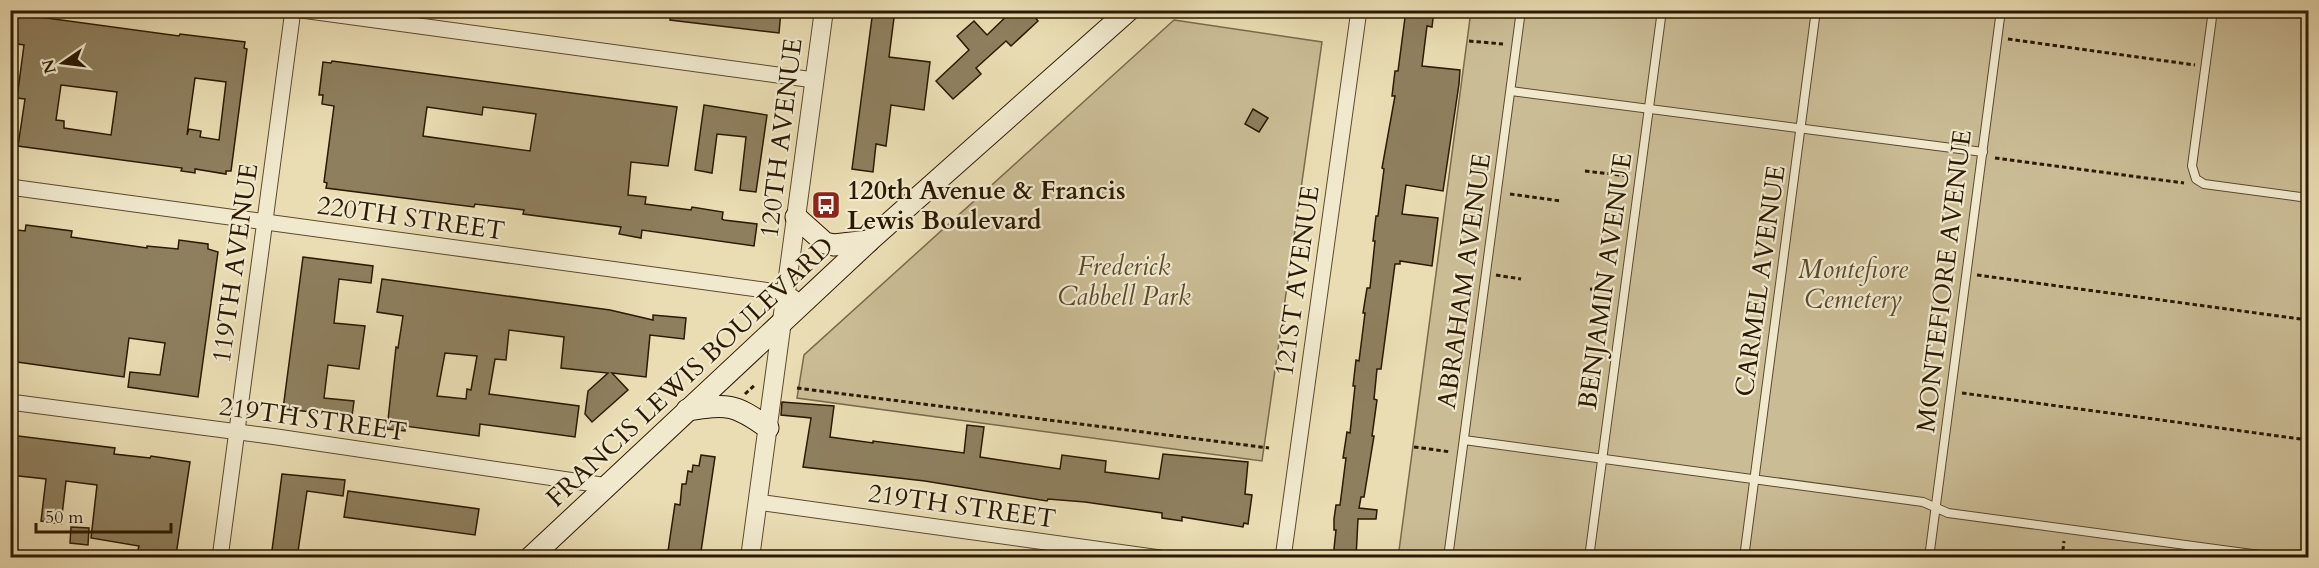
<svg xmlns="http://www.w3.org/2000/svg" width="2319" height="568" font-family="Cardo,serif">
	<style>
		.green { fill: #cabc95; stroke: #7a6a4b; stroke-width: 1.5 }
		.building { fill: #8e7f5e; stroke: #2b1901; stroke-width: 1.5; fill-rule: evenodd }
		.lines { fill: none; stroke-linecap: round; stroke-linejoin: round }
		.service-casing { stroke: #5b4a2e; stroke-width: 10 }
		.minor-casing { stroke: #5b4a2e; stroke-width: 17 }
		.tertiary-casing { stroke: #5b4a2e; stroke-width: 20 }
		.secondary-casing { stroke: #2b1901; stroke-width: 23 }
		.path { stroke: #2b1901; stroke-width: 3; stroke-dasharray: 4.5 3; stroke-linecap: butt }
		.service { stroke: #f1e9ce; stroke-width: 8 }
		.minor { stroke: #f1e9ce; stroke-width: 15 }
		.tertiary { stroke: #f1e9ce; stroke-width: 18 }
		.secondary { stroke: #f1e9ce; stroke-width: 21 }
		.labels { text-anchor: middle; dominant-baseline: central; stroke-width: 4.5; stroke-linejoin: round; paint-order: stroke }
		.street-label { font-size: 26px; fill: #2b1901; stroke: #f1e9ce }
		.poi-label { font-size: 26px; font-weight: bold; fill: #2b1901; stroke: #f1e9ce; text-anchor: start }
		.park-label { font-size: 26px; font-style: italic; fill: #5b4a2d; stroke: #f1e9ce }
	</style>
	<rect width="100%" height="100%" fill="#eaddb3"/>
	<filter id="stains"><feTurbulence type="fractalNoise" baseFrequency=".00333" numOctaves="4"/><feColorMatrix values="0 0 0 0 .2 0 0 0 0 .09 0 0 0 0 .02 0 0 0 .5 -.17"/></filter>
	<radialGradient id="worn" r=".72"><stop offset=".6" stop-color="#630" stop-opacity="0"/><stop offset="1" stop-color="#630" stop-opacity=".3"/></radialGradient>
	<!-- green -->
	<g class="green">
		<polygon points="1471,11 2308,11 2308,557 1398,558"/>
		<polygon points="1174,20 1322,42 1262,461 797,398 804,355"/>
	</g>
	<!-- building -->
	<g class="building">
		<polygon points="671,10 781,10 779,33 670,20"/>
		<polygon points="873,10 895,10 889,57 930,62 924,110 891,105 886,146 876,144 873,172 852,169"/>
		<polygon points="1013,10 1029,10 1038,21 1011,46 1006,41 976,68 981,74 953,99 936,81 969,50 957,36 974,21 987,35"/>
		<polygon points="1406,10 1434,10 1432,27 1427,26 1422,66 1460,70 1459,84 1443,191 1406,185 1402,214 1438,218 1432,266 1400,261 1400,264 1395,264 1381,369 1377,369 1374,399 1377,400 1372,436 1374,436 1364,497 1361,497 1359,508 1377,510 1376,519 1358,519 1356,558 1333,558 1336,530 1334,530 1334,519 1336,505 1340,505 1346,458 1343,458 1347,432 1350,433 1355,386 1353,386 1356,360 1359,361 1365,313 1363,313 1367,288 1370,288 1375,241 1373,241 1376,216 1378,216 1384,169 1382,168 1395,96 1392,96 1395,71 1398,71"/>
		<path d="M17,14L179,36L180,34L245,42L244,48L247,49L231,171H226V174L195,169V173L181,171L182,168L18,146L25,99L17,98L24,45L10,43V18H16ZM195,78L226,82L219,140L200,137L201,131L189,129L187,135ZM61,85L117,92L111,135L64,128V121L56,120Z"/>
		<path d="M332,61L677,107L668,166L631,162L628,195L646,197L645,204L691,210L692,207L723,212L722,219L724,220L757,224L754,246L642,230L641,238L619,234L621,227L523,214L524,210L475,204L474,207L326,188L327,183L324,182L334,106L322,104L323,95H319L323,62L331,63ZM427,107L482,115L483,107L536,114L530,151L423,136Z"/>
		<polygon points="704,105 767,115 756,192 740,190 746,137 717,134 712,173 695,170"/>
		<polygon points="1253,109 1268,118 1259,132 1245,124"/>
		<polygon points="26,225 72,231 71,237 147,248 147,246 178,249 179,240 208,244 208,249 218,252 198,397 128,387 130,372 160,375 165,343 129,338 124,377 10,361 10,229 25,231"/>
		<polygon points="303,257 373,266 371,283 339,279 334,323 365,326 359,369 328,365 324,398 354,401 352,416 283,409"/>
		<path d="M382,279L610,310L653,320V315L686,318L684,339L650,335L646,377L612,373L628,390L592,422L585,414L588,391L608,373L561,368L564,337L509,330L506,360L495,359L489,394L579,406L575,437L480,424L479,436L405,426V431L387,429L396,347L398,348L403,316L377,312ZM445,353L477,356L471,390L467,389L466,399L437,396Z"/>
		<polygon points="782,402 834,406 830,437 873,443 873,441 964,453 967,425 984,427 980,457 1060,469 1062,455 1106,461 1105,472 1159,479 1163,454 1248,462 1245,494 1252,495 1248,524 1244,523 1243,527 1182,517 1182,521 1162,518 1162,513 1085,502 1048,499 1047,501 925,481 803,467 811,418 781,415"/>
		<polygon points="10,435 115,448 114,454 150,458 151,456 190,462 176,555 172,554 172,558 164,558 137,554 139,546 91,538 97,485 66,481 61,524 41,521 46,479 10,475"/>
		<polygon points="701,455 715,457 700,558 667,558 675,504 680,505 682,484 686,484 688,471 692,472 693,465 699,466"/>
		<polygon points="282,474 345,480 343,496 307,491 297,558 271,558"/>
		<polygon points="348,491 479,509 475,535 344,517"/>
		<polygon points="71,527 89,528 88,545 70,543"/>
	</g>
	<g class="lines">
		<!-- service casing -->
		<g class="service-casing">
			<g id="service">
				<polyline points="2213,10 2192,166 2196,179 2204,184 2308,198"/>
				<polyline points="1511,91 1983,152"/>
				<polyline points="1464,440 1923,502 1948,513 2282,558"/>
				<polyline points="1448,558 1521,10"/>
				<polyline points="1589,558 1662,10"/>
				<polyline points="1744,558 1816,10"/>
				<polyline points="1929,558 2001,10"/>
			</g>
		</g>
		<!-- minor casing -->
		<g class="minor-casing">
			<g id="minor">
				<polyline points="302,10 814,80"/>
				<polyline points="10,187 786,293 794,298"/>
				<polyline points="10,402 277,437 608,486"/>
				<polyline points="758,502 1160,558"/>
				<polyline points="220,558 293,10"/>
				<polyline points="1283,558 1359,10"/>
			</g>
		</g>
		<!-- tertiary casing -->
		<g class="tertiary-casing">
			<polyline id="tertiary" points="750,558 824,10"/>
		</g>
		<!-- secondary casing -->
		<g class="secondary-casing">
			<g id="secondary">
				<polyline points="796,217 825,243 834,245 869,241"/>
				<path d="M687,410C727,404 734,403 768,428"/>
				<polyline points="530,558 869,241 1129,10"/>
			</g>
		</g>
		<!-- path -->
		<g class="path">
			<polyline points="2299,10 2308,12"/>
			<polyline points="2008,39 2195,65"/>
			<polyline points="1469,41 1503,44"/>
			<polyline points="1995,158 2184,183"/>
			<polyline points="1585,171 1628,176"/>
			<polyline points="1510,194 1561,201"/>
			<polyline points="1496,275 1521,279"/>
			<polyline points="1977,275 2308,320"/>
			<polyline points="1590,289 1612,291"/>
			<polyline points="797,388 1269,448"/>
			<polyline points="1962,393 2308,440"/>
			<polyline points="745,394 756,384"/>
			<polyline points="1414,447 1451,452"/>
			<polyline points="2062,558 2064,541"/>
		</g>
		<!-- service -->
		<use href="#service" class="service"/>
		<!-- minor -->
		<use href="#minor" class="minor"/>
		<!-- tertiary -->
		<use href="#tertiary" class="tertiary"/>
		<!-- secondary -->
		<use href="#secondary" class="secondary"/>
	</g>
	<!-- icons -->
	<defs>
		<g id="bus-square" transform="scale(1.5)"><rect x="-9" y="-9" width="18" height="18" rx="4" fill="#8f2418" stroke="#f1e9ce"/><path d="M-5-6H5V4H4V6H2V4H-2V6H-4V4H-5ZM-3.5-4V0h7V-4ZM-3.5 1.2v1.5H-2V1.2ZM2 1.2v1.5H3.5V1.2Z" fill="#fff"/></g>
	</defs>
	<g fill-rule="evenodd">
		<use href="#bus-square" x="826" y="205"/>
	</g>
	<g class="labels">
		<!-- street labels -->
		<g class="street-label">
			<text transform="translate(781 138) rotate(-83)">120TH AVENUE</text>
			<text transform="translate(411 218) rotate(8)">220TH STREET</text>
			<text transform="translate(235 263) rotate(-82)">119TH AVENUE</text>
			<text transform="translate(1297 281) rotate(-82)">121ST AVENUE</text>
			<text transform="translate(1464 281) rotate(-82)">ABRAHAM AVENUE</text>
			<text transform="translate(1605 281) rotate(-82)">BENJAMIN AVENUE</text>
			<text transform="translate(1760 281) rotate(-82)">CARMEL AVENUE</text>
			<text transform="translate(1944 281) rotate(-83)">MONTEFIORE AVENUE</text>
			<text transform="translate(690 372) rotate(-43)">FRANCIS LEWIS BOULEVARD</text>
			<text transform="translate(313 419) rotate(8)">219TH STREET</text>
			<text transform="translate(962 506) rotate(8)">219TH STREET</text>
		</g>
		<!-- poi labels -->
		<g class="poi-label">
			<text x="847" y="190">120th Avenue &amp; Francis<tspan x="847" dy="30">Lewis Boulevard</tspan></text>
		</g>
		<!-- park labels -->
		<g class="park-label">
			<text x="1124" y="266">Frederick<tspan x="1124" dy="30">Cabbell Park</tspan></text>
			<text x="1853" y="269">Montefiore<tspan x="1853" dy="30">Cemetery</tspan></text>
		</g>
	</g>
	<!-- margin -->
	<rect width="2319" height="568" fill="none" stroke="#eaddb3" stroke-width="36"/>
	<rect x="12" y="12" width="2295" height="544" fill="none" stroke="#2b1901" stroke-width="3"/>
	<rect x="18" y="18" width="2283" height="532" fill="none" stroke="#2b1901" stroke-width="1.5"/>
	<!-- north arrow -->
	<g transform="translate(63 63) rotate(256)" stroke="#f1e9ce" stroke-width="4.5" paint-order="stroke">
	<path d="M0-4.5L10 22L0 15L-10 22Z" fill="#2b1901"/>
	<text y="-9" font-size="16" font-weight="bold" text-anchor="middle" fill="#2b1901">N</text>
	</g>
	<!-- scale -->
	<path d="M36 523v9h135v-9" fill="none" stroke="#2b1901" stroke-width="3"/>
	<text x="45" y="523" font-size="18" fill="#2b1901" stroke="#f1e9ce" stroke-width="4.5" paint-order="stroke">50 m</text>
	<rect width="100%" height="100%" filter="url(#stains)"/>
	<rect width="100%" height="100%" fill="url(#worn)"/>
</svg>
